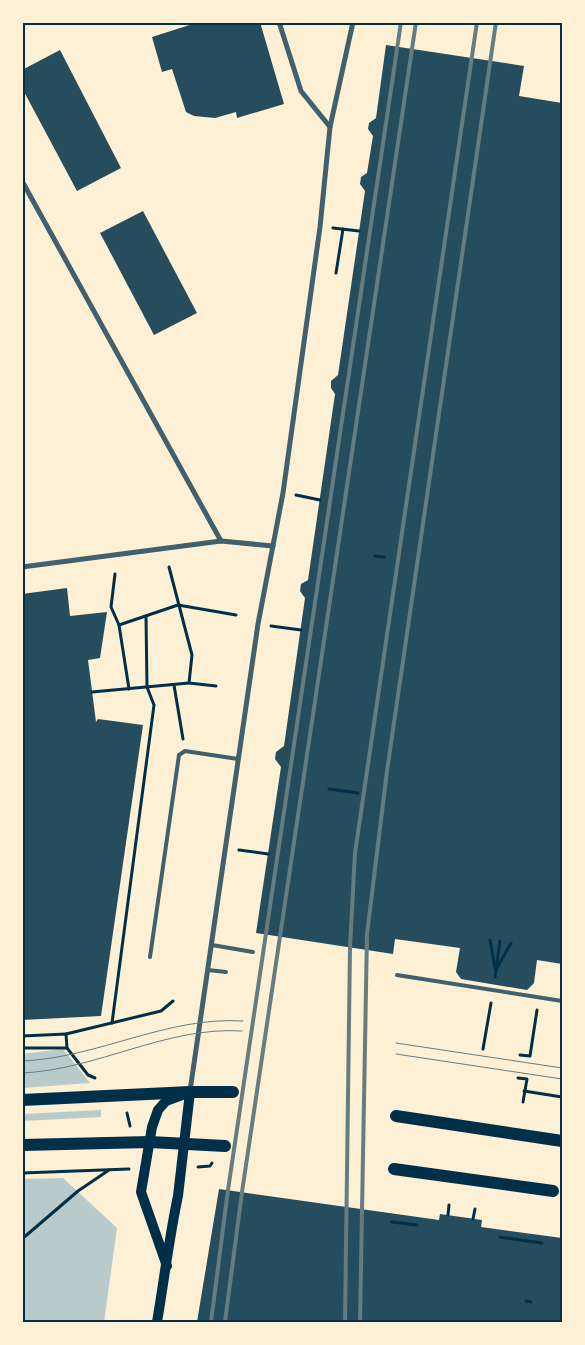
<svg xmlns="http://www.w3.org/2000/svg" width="585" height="1345" font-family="Signika,sans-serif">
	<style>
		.green { fill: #b9caca }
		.building { fill: #264d5e }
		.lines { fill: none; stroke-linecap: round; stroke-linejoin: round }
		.path { stroke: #003049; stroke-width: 3 }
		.service { stroke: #3f606c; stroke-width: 4 }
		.minor { stroke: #3f606c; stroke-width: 5 }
		.secondary { stroke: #003049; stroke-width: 10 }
		.primary { stroke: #003049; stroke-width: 12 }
		.tram { stroke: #657d81; stroke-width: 1 }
		.rail { stroke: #657d81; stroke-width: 4 }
		.neatline { fill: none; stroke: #003049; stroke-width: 2 }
	</style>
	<rect width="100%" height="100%" fill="#fdf0d5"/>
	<!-- green -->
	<g class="green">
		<polygon points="63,1049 90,1083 23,1088 22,1054"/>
		<polygon points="101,1110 101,1117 23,1121 23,1114"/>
		<polygon points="63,1178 117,1228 104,1322 23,1322 22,1179"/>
	</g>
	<!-- building -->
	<g class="building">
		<polygon points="199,22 260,22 284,104 237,118 236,112 215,118 194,116 186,112 172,69 162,72 152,37"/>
		<polygon points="386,45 524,66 519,96 562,103 562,964 537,960 534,983 527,990 461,979 456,972 460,948 395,939 393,954 256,933 281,767 275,759 276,752 284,746 305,598 300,591 301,584 308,580 335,394 331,388 331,381 338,375 365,191 360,184 361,177 367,173 373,136 368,129 369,123 376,118"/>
		<polygon points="60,50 121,168 77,191 22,88 22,70"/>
		<polygon points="143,211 197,313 154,335 100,233"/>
		<polygon points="67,588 70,616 107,612 100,658 88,660 96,722 98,719 143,725 101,1016 22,1020 22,594"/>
		<polygon points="219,1189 439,1220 440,1214 482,1220 481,1227 562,1238 562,1322 197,1322"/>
	</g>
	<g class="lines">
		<!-- path -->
		<g class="path">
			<polyline points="333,228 359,231"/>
			<polyline points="336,273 343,229"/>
			<polyline points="296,495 320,500"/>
			<polyline points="375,556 384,557"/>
			<polyline points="115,574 111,607 119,625 129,689"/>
			<polyline points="119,625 178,605 236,615"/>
			<polyline points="271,626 301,630"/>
			<polyline points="189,683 216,686"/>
			<polyline points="174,685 183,739"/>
			<polyline points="92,692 189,683 192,655 169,567"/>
			<polyline points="329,789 358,793"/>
			<polyline points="239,850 268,854"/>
			<polyline points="490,940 495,968"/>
			<polyline points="497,968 511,943"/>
			<polyline points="495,977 500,941"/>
			<polyline points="112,1023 154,705 147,687 146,616"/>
			<polyline points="66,1034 161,1011 173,1001"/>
			<polyline points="22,1036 66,1034 67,1048 88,1075 95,1078"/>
			<polyline points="22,1048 67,1048"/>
			<polyline points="483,1049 491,1003"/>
			<polyline points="520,1055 530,1056 537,1010"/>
			<polyline points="518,1078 527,1079 523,1102"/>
			<polyline points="524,1091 562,1097"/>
			<polyline points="127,1113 130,1126"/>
			<polyline points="198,1167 210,1166 212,1163"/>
			<polyline points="22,1173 129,1169"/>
			<polyline points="448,1215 449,1205"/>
			<polyline points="473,1219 475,1209"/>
			<polyline points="392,1222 417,1225"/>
			<polyline points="500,1237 542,1243"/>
			<polyline points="22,1239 78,1191 109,1170"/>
			<polyline points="526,1301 531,1302"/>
		</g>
		<!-- service -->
		<g class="service">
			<polyline points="212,945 253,952"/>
			<polyline points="150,957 179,755 185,751 238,759"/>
			<polyline points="208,970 226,972"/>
			<polyline points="397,975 562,1001"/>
		</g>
		<!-- minor -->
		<g class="minor">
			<polyline points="279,22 301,91 330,127"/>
			<polyline points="22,181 221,541"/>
			<polyline points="22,567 221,541 273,546"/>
			<polyline points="190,1091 258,624 283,493 320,227 330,127 353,22"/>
		</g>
		<!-- secondary -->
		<path class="secondary" d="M157,1322C164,1281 169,1238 178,1196L190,1092L166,1101L158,1110L152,1127L141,1192L167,1266"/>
		<!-- primary -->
		<g class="primary">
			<polyline points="22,1100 190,1092 233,1092"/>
			<polyline points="396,1116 562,1141"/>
			<polyline points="22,1145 150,1142 225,1146"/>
			<polyline points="394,1169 553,1191"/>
		</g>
		<!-- tram -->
		<g class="tram">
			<polyline points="396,1043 562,1068"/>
			<polyline points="396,1054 562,1079"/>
			<path d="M22,1061C98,1058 167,1016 243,1021"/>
			<path d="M22,1073C97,1070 166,1026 242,1031"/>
		</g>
		<!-- rail -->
		<g class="rail">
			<polyline points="211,1322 228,1190 401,22"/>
			<polyline points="225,1322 242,1192 416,22"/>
			<polyline points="345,1322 350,947 355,853 477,22"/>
			<polyline points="360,1322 367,934 387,771 496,22"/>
		</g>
	</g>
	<!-- border -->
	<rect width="585" height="1345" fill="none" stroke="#fdf0d5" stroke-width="48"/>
	<rect x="24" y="24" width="537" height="1297" class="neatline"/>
</svg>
